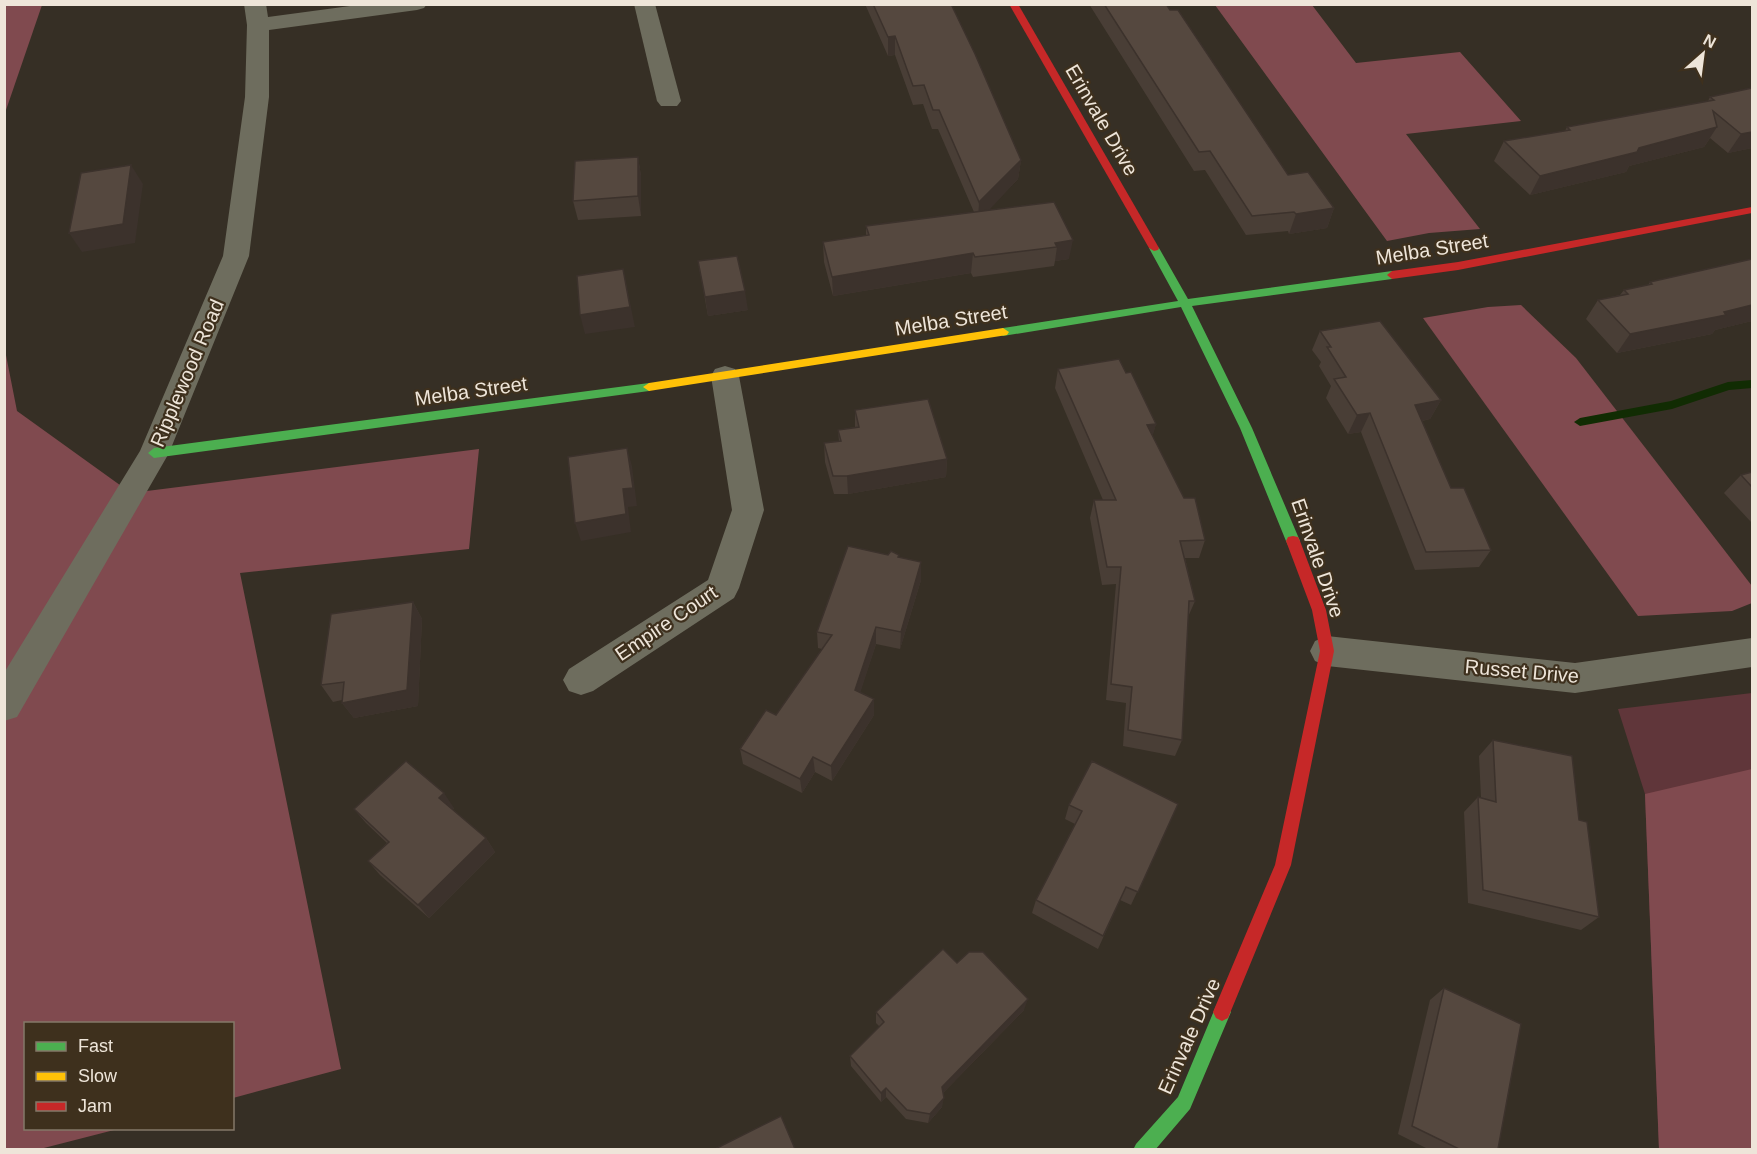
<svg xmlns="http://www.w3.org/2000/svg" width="1757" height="1154" font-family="Helvetica,sans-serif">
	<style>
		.green { fill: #60363a }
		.forest { fill: #804a4f }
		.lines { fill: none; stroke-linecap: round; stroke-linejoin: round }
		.stream { fill: #112c03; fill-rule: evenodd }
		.street { fill: #6e6d5e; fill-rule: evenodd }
		.fast { fill: #4caf50; fill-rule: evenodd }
		.slow { fill: #ffc107; fill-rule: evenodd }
		.jam { fill: #c62828; fill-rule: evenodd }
		.wall { fill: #493e36 }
		.shaded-wall { fill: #3c322c }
		.building { fill: #55483f; stroke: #3c322c; stroke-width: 1.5 }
		.labels { text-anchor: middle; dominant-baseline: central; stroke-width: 4.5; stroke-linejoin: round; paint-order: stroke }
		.street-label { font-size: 20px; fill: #eee5d9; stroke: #3e301d }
	</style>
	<rect width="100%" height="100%" fill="#362f25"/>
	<!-- green -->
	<polygon class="green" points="1752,693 1752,1149 1659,1149 1645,794 1618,709"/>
	<!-- forest -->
	<g class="forest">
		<polygon points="5,4 42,5 5,113 4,5"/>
		<polygon points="1215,5 1312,5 1356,63 1460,52 1521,121 1406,134 1480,229 1429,233 1387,241"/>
		<polygon points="1521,305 1576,358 1752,586 1752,603 1732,611 1638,616 1423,318 1488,307"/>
		<polygon points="4,345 17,411 131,493 479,449 469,549 240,573 341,1069 233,1098 232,1024 26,1024 26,1128 118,1129 40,1149 4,1149"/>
		<polygon points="1752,769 1752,1149 1659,1149 1645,794"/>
	</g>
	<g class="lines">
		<!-- stream -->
		<polygon class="stream" points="1752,380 1752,388 1729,390 1672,409 1580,426 1574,422 1580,418 1671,401 1728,382"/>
		<!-- street -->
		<g class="street">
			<polygon points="244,4 266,4 268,17 365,4 427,4 424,8 417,10 269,30 269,97 249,256 169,453 17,717 4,721 4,673 140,451 223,256 245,97 247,25"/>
			<polygon points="634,4 655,4 681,101 677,106 661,106 657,101"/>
			<polygon points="725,366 735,369 739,376 764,510 739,588 734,598 593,691 581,695 569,691 563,680 569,669 708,580 732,510 711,376 715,369"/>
			<polygon points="1327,636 1575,663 1752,638 1752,667 1575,693 1327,666 1315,661 1310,651 1315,641"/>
		</g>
		<!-- fast -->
		<g class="fast">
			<polygon points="1154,245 1159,248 1188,299 1392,271 1397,275 1392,279 1192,306 1252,428 1300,541 1298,545 1288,545 1286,541 1240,428 1181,307 1003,336 997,332 1003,328 1178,301 1149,248"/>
			<polygon points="649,383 655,387 649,391 154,458 148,453 154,448"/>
			<polygon points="1222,1003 1228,1006 1231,1012 1190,1109 1155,1150 1133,1150 1136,1144 1178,1097 1216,1006"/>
		</g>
		<!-- slow -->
		<polygon class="slow" points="1003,328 1009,332 1007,335 649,391 643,387 649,383"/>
		<!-- jam -->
		<g class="jam">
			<polygon points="1009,4 1018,4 1159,248 1158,250 1154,251 1149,248"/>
			<polygon points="1752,207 1752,213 1458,270 1392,279 1387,275 1392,271 1458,262"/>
			<polygon points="1293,536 1298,537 1300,541 1326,610 1334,651 1291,865 1228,1018 1222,1021 1216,1018 1213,1012 1275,865 1320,651 1312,610 1286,541 1288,537"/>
		</g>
	</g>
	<!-- wall -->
	<g class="wall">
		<polygon points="865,4 951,4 1021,160 1018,179 988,210 1054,202 1069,259 1055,261 1054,266 973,277 971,273 833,296 824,262 823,242 866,236 866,226 974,212 938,129 932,129 923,104 913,105 895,55 888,56"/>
		<polygon points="1089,4 1166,4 1288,175 1334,208 1327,228 1289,234 1288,231 1246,235 1205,170 1194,171"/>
		<polygon points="1752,88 1752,148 1728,153 1710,138 1704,147 1629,166 1626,172 1530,195 1494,161 1504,141 1565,131 1567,127 1708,101 1710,97"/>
		<polygon points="638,157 641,176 641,216 578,220 573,201"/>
		<polygon points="1752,259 1752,321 1715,330 1712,334 1617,353 1586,319 1598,300 1620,295 1624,290 1648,285 1650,282"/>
		<polygon points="698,261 748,310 708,316"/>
		<polygon points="1320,331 1441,400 1430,419 1422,421 1451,488 1491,550 1479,567 1415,570 1361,432 1348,434 1326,398 1331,386 1319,366 1321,362 1312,350"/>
		<polygon points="1058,369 1126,373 1156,424 1152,436 1205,540 1199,558 1185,558 1195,601 1188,617 1182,740 1175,756 1123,746 1126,703 1106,700 1116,584 1102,585 1090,518 1094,500 1103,500 1055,388"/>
		<polygon points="855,410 947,459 946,477 848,494 834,494 825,462 824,443 839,441 838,430 855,427"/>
		<polygon points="1752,472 1752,523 1724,493 1741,475"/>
		<polygon points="899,557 921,562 921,580 900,649 876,644 860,692 874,699 874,715 832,781 815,772 802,793 743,764 740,749 776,715 822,649 818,648 817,632"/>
		<polygon points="413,602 422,619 418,706 354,718 342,703 342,700 333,702 321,685"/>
		<polygon points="1493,740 1579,820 1599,917 1581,930 1468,903 1464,812 1478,797 1481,798 1479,756"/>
		<polygon points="1178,804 1131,905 1120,900 1098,949 1032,913 1036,900 1075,824 1065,819 1069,805"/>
		<polygon points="454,808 452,810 486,838 495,852 429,918 380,875 368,861 387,843 366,823 354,809"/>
		<polygon points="957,963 1024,1010 943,1093 942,1107 928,1123 906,1119 886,1097 881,1102 851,1066 850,1056 880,1027 876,1023 876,1012"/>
		<polygon points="1444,988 1498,1149 1428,1149 1398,1134 1430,1000"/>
	</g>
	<!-- shaded-wall -->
	<g class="shaded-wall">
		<polygon points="895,36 895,55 888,56 888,37"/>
		<polygon points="1717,127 1704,147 1629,166 1626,172 1530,195 1540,176 1639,148"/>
		<polygon points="1752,132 1752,148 1728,153 1741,134"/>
		<polygon points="638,157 641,176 641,216 638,196"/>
		<polygon points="1021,160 1018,179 978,222 979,202"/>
		<polygon points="131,165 143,184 135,243 82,252 69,233"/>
		<polygon points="1334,208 1327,228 1289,234 1296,214"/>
		<polygon points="1073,240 1069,259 1055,261 1057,247 1055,243"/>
		<polygon points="973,253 971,273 833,296 832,277"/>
		<polygon points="623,269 635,327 585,334 580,315"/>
		<polygon points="745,291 748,310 708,316 705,297"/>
		<polygon points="1752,305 1752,321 1715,330 1712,334 1617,353 1630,334"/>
		<polygon points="1441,400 1430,419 1406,424 1415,405"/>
		<polygon points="1370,413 1361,432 1348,434 1357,415"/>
		<polygon points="1156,424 1151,442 1147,425"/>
		<polygon points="627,448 632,466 637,506 628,507 631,532 581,541 575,523"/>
		<polygon points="947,459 946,477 848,494 847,476"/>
		<polygon points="921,562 921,580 900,649 901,632"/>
		<polygon points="413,602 422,619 418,706 354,718 342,703"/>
		<polygon points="876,627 876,644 856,706 855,690"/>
		<polygon points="874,699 874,715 832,781 831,766"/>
		<polygon points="813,757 815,772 802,793 800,779"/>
		<polygon points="444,793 454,808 449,813 439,798"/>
		<polygon points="486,838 495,852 429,918 418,905"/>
		<polygon points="1028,999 1024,1010 940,1096 942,1087"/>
		<polygon points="886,1088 886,1097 881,1102 881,1093"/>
		<polygon points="944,1098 942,1107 928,1123 930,1114"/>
	</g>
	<!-- building -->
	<g class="building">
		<polygon points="873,4 951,4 975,54 1021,160 979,202 939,110 933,110 924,85 913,86 895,36 888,37"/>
		<polygon points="1104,4 1166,4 1170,10 1178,10 1288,175 1308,172 1334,208 1296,214 1294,212 1252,216 1210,151 1199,152"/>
		<polygon points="1752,88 1752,132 1741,134 1713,111 1717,127 1639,148 1637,152 1540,176 1504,141 1570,130 1567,127 1714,100 1710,97"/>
		<polygon points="638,157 638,196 573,201 575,161"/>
		<polygon points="131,165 123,224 69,233 81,173"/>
		<polygon points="1054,202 1073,240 1055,243 1057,247 975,257 973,253 832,277 823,242 869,235 866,226"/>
		<polygon points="737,256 745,291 705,297 698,261"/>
		<polygon points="1752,259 1752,305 1724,312 1726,315 1630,334 1598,300 1628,294 1624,290 1652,284 1650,282"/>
		<polygon points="623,269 630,307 580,315 577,276"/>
		<polygon points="1380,321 1441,400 1415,405 1451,488 1464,488 1491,550 1426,552 1370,413 1357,415 1334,379 1346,377 1327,347 1331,347 1320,331"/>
		<polygon points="1119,359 1126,373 1131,372 1156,424 1147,425 1184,498 1195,498 1205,540 1180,541 1195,601 1189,601 1182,740 1128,730 1132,687 1111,684 1121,567 1107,567 1094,500 1116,500 1058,369"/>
		<polygon points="928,399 947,459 847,476 833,476 824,443 841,441 838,430 859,427 855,410"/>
		<polygon points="627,448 633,488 623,489 626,514 575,523 568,457"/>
		<polygon points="1752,472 1752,487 1741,475"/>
		<polygon points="848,546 888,555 891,551 899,555 898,557 921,562 901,632 876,627 855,690 874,699 831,766 813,757 800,779 740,749 766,710 776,715 832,635 817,632"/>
		<polygon points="413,602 407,690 342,703 344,682 321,685 331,614"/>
		<polygon points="1493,740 1572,756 1579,820 1587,822 1599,917 1483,890 1478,797 1496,802"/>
		<polygon points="406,761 444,793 439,798 486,838 418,905 368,861 389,842 354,809"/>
		<polygon points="1092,761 1178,804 1138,892 1126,887 1103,936 1036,900 1082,811 1069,805"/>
		<polygon points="943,949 957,963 969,952 983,952 1028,999 942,1087 944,1098 930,1114 907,1110 886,1088 881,1093 850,1056 884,1022 876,1012"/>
		<polygon points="1444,988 1521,1024 1498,1149 1459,1149 1412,1126"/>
		<polygon points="781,1116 795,1149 715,1149"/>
	</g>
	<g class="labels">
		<!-- street labels -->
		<g class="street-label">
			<text transform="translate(1102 120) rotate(60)">Erinvale Drive</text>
			<text transform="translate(1432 249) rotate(-9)">Melba Street</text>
			<text transform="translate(951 320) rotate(-9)">Melba Street</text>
			<text transform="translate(187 373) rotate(-67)">Ripplewood Road</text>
			<text transform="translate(471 391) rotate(-8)">Melba Street</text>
			<text transform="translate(1318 558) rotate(71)">Erinvale Drive</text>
			<text transform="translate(666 623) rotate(-34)">Empire Court</text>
			<text transform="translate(1522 671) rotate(5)">Russet Drive</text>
			<text transform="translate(1189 1036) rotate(-66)">Erinvale Drive</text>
		</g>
	</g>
	<!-- border -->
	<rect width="1757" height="1154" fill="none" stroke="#eee5d9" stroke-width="12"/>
	<!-- legend -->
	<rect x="24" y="1022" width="210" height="108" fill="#3e301d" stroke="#847868" stroke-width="1.5"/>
	<rect x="36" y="1042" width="30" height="9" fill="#4caf50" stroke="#847868" stroke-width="1.5"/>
	<text x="78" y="1052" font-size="18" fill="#eee5d9">Fast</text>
	<rect x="36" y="1072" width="30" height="9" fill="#ffc107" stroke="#847868" stroke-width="1.5"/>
	<text x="78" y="1082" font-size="18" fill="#eee5d9">Slow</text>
	<rect x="36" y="1102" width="30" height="9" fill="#c62828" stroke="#847868" stroke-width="1.5"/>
	<text x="78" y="1112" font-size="18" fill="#eee5d9">Jam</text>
	<!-- north arrow -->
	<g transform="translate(1703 54) rotate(28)" stroke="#3e301d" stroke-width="4.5" paint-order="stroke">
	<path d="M0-4.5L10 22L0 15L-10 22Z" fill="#eee5d9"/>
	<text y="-9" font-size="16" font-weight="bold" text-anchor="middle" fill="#eee5d9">N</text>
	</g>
</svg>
